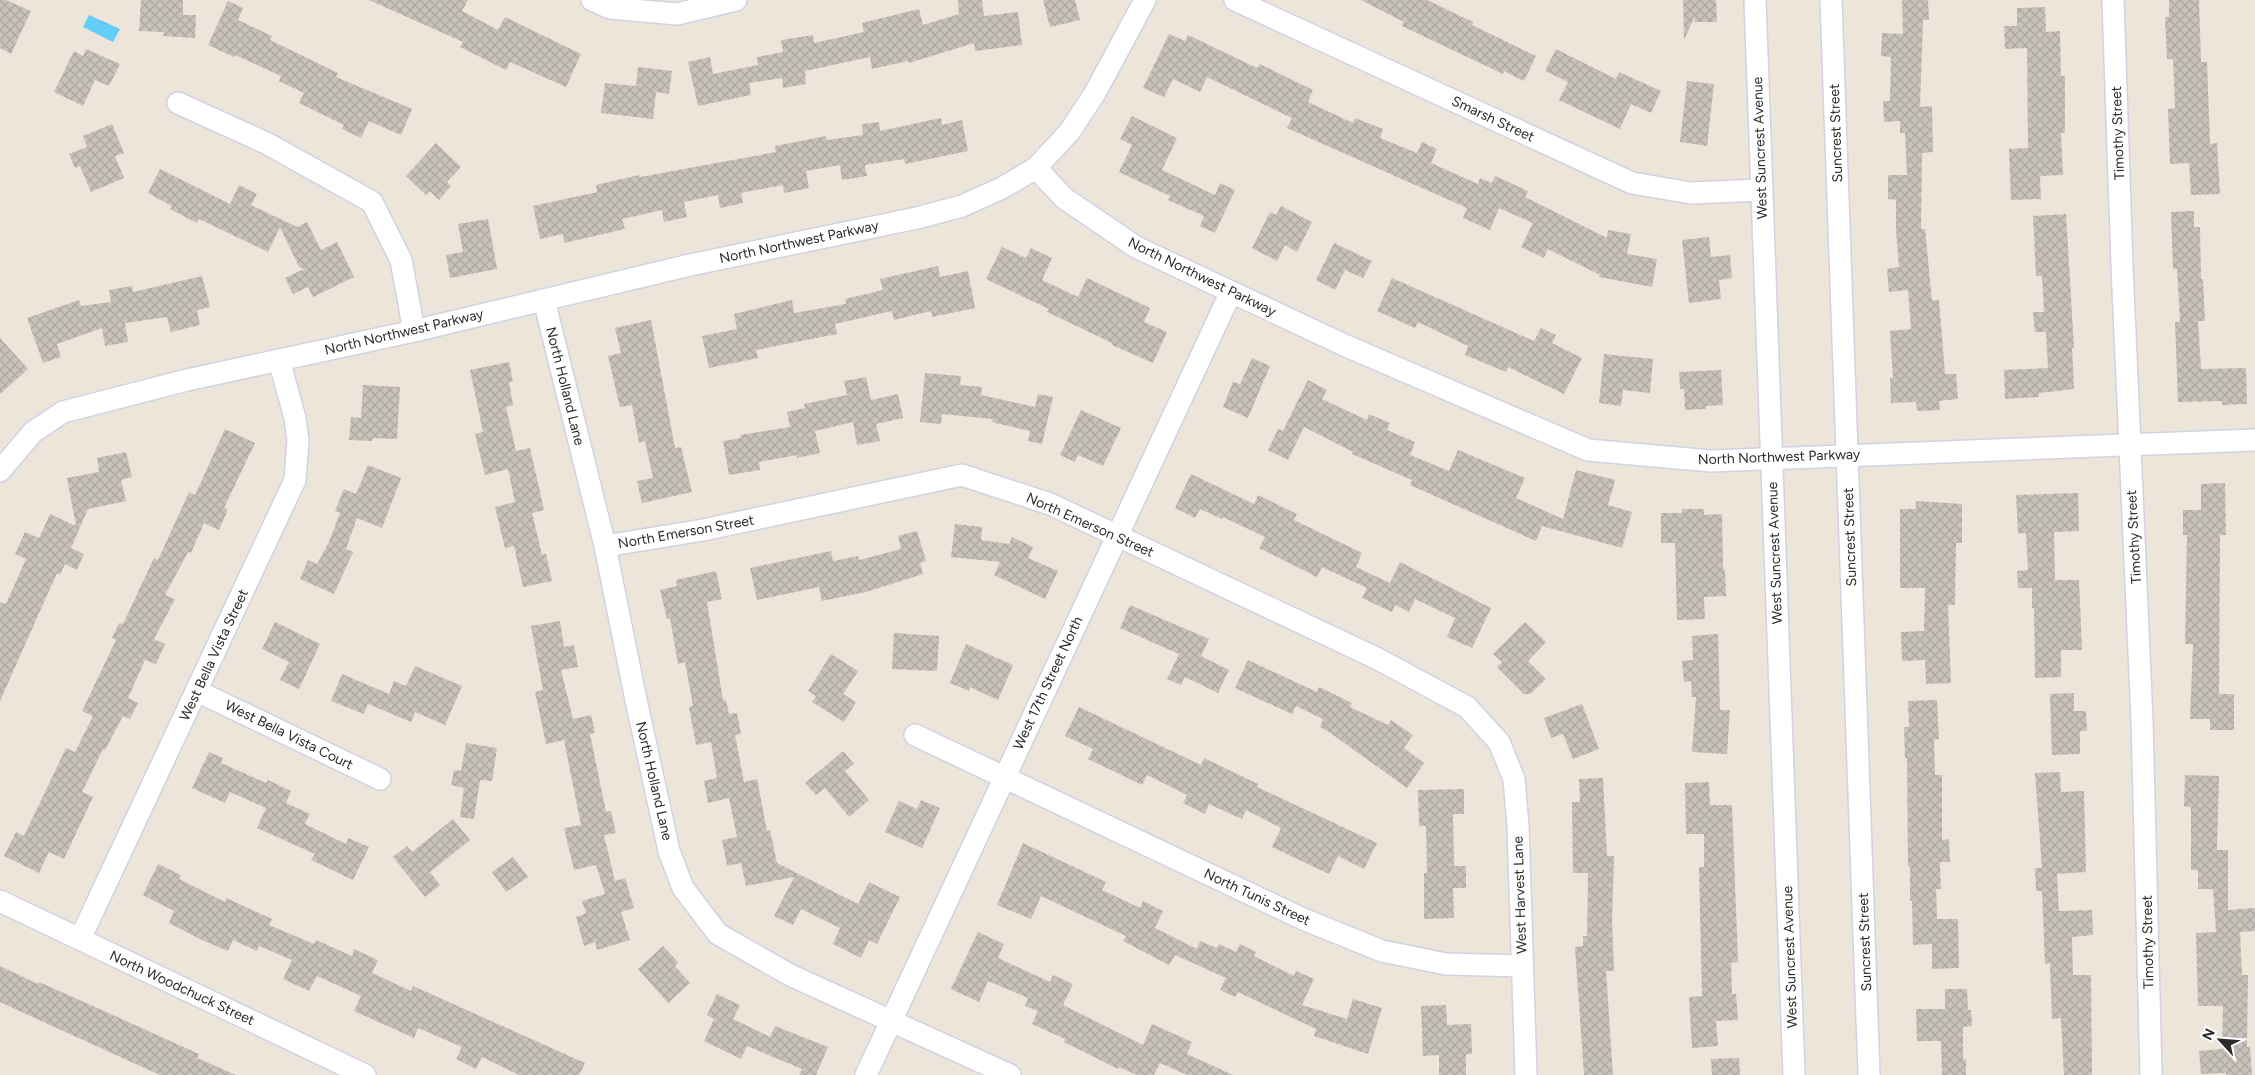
<svg xmlns="http://www.w3.org/2000/svg" width="2255" height="1075" font-family="Figtree,sans-serif">
	<style>
		.water { fill: url(#water-ripples) }
		.building { fill: url(#building-cross-hatch) }
		.lines { fill: none; stroke-linecap: round; stroke-linejoin: round }
		.street-casing { stroke: #cfd3e4; stroke-width: 24 }
		.street { stroke: #fff; stroke-width: 21 }
		.labels { text-anchor: middle; dominant-baseline: central; stroke-width: 4; stroke-linejoin: round; paint-order: stroke }
		.street-label { font-size: 14px; fill: #2a2a2a; stroke: #fff }
	</style>
	<defs>
		<pattern id="water-ripples" width="26" height="14" patternUnits="userSpaceOnUse" patternTransform="scale(1.25)"><rect width="26" height="14" fill="#63cff9"/><path d="M2 4q2-2 4 0t4 0M15 11q2-2 4 0t4 0" fill="none" stroke="#56b2d6"/></pattern>
		<pattern id="building-cross-hatch" width="8" height="8" patternUnits="userSpaceOnUse" patternTransform="scale(1.25)"><rect width="8" height="8" fill="#c8c2ba"/><path d="M0 0l8 8M0 8l8-8" fill="none" stroke="#aca7a0"/></pattern>
	</defs>
	<rect width="100%" height="100%" fill="#ede5da"/>
	<!-- water -->
	<polygon class="water" points="89,15 120,29 113,42 83,27"/>
	<!-- building -->
	<g class="building">
		<polygon points="0,0 6,0 31,11 11,54 0,48"/>
		<polygon points="141,0 183,0 183,15 196,15 195,38 163,36 164,32 139,31"/>
		<polygon points="369,0 468,0 462,11 498,30 505,17 581,54 566,87 510,62 506,70 460,47 463,42"/>
		<polygon points="958,0 982,0 984,16 1018,12 1022,45 975,51 974,43 909,63 908,61 872,69 870,57 805,71 806,84 783,88 782,78 749,83 751,95 698,106 688,62 710,57 713,74 758,65 757,57 783,52 781,40 813,35 814,43 864,32 862,23 919,9 923,25 959,14"/>
		<polygon points="1043,0 1075,0 1080,20 1050,27"/>
		<polygon points="1361,0 1427,0 1473,22 1472,25 1536,56 1524,81 1504,71 1503,74 1402,26 1404,22"/>
		<polygon points="1683,0 1716,0 1717,22 1694,22 1695,16 1684,40"/>
		<polygon points="1902,0 1928,0 1929,20 1923,20 1920,107 1932,106 1933,152 1922,153 1921,229 1925,229 1932,300 1939,300 1945,374 1956,374 1958,399 1939,401 1940,410 1917,411 1916,402 1891,403 1890,378 1893,378 1890,331 1911,329 1908,290 1889,292 1887,269 1899,267 1896,229 1896,200 1888,199 1888,175 1907,175 1905,133 1900,133 1900,121 1884,122 1883,101 1890,101 1891,57 1881,56 1882,33 1903,34"/>
		<polygon points="2169,0 2199,0 2201,62 2207,62 2210,144 2217,143 2220,194 2191,195 2189,163 2170,164 2168,109 2175,108 2173,59 2167,59 2165,17 2169,17"/>
		<polygon points="228,1 243,8 238,20 272,36 270,40 338,73 336,77 412,109 401,135 369,121 361,138 342,129 344,125 299,103 304,93 279,81 281,76 235,55 234,57 208,45"/>
		<polygon points="2045,7 2046,32 2060,31 2061,76 2065,76 2065,133 2061,133 2063,175 2040,176 2041,199 2011,200 2009,149 2028,148 2027,48 2005,49 2004,26 2017,26 2017,8"/>
		<polygon points="1169,34 1185,41 1188,35 1257,68 1260,64 1282,75 1313,90 1308,102 1353,123 1355,118 1383,129 1380,138 1417,153 1422,142 1437,149 1431,163 1478,184 1480,178 1492,183 1495,176 1528,191 1525,197 1607,238 1608,230 1631,234 1627,254 1657,259 1652,287 1599,277 1600,275 1548,249 1544,258 1521,247 1533,223 1499,208 1490,230 1463,218 1467,208 1287,128 1292,118 1207,77 1200,92 1173,79 1164,97 1143,88"/>
		<polygon points="86,49 120,64 109,86 95,80 83,106 54,92 74,51 83,56"/>
		<polygon points="1556,49 1616,79 1619,72 1661,91 1651,113 1631,104 1620,129 1559,100 1568,82 1545,71"/>
		<polygon points="638,67 672,71 669,94 656,92 653,119 601,113 605,83 636,86"/>
		<polygon points="1687,81 1714,84 1707,146 1680,142"/>
		<polygon points="1132,116 1177,138 1162,170 1215,195 1220,183 1235,190 1215,233 1200,226 1204,216 1168,200 1170,196 1119,172 1132,145 1120,139"/>
		<polygon points="941,118 942,125 962,120 968,151 905,164 904,159 865,165 867,176 842,180 840,165 806,171 809,188 784,193 783,185 741,193 743,203 720,208 718,195 684,202 687,217 664,222 662,210 622,219 625,229 564,243 563,234 540,239 533,206 597,192 596,185 639,175 640,177 776,152 775,146 826,136 827,140 863,135 862,124 879,122 880,131"/>
		<polygon points="112,124 124,153 115,156 124,178 91,192 80,166 75,168 69,154 87,147 83,136"/>
		<polygon points="436,143 461,167 447,182 451,186 439,200 430,191 426,195 406,176"/>
		<polygon points="160,169 230,204 239,185 257,194 251,205 297,227 307,222 321,250 337,242 354,277 313,297 308,287 293,294 285,278 304,269 299,267 280,227 268,252 199,219 197,223 170,209 172,206 148,193"/>
		<polygon points="1281,206 1312,222 1297,252 1285,245 1277,261 1252,248 1270,212 1276,215"/>
		<polygon points="2194,211 2194,227 2200,227 2201,279 2203,279 2205,321 2198,321 2201,369 2246,368 2247,404 2222,405 2222,401 2178,402 2175,322 2180,322 2177,269 2173,269 2171,212"/>
		<polygon points="2066,214 2074,348 2072,348 2074,389 2039,393 2039,397 2005,399 2004,370 2048,368 2046,332 2035,332 2033,312 2044,312 2042,276 2036,276 2033,216"/>
		<polygon points="488,219 497,269 450,278 446,255 463,252 458,224"/>
		<polygon points="1709,237 1711,257 1730,255 1732,278 1719,280 1721,299 1689,303 1682,240"/>
		<polygon points="1334,243 1372,261 1363,278 1345,270 1335,290 1316,280"/>
		<polygon points="1002,247 1026,258 1031,248 1052,258 1042,280 1078,297 1087,278 1150,308 1144,322 1167,332 1153,363 1112,345 1112,343 1047,312 1049,309 986,279"/>
		<polygon points="938,266 940,277 968,271 975,308 932,317 931,311 894,320 892,311 835,324 837,334 756,350 758,358 709,368 702,336 737,329 734,314 792,300 794,313 846,304 845,299 883,290 880,279"/>
		<polygon points="202,276 210,307 197,310 200,325 171,332 167,317 125,323 128,342 105,346 102,328 57,344 61,357 43,363 27,318 79,300 81,306 111,302 109,290 132,286 133,292"/>
		<polygon points="1392,278 1534,341 1541,328 1556,335 1552,343 1582,358 1564,394 1508,367 1506,372 1465,355 1468,346 1418,322 1415,328 1377,311"/>
		<polygon points="651,320 675,448 681,447 692,492 642,503 637,481 653,478 645,441 639,443 632,405 620,407 608,356 621,353 615,328"/>
		<polygon points="0,338 28,369 0,394"/>
		<polygon points="1604,354 1653,359 1650,393 1623,390 1621,406 1599,403"/>
		<polygon points="1252,358 1270,366 1248,418 1223,407 1233,382 1240,384"/>
		<polygon points="509,362 513,381 509,382 513,405 506,407 516,451 530,448 544,510 532,513 542,555 546,554 552,581 523,587 514,546 505,548 495,507 515,502 508,469 485,475 475,434 483,432 470,370"/>
		<polygon points="1721,370 1723,405 1706,406 1706,409 1685,410 1684,389 1680,389 1679,372"/>
		<polygon points="925,373 961,376 960,385 982,387 981,395 1035,407 1038,394 1053,397 1042,444 1028,441 1030,431 992,422 993,419 942,414 941,424 920,422"/>
		<polygon points="866,377 871,400 898,394 903,418 876,424 880,441 857,445 853,422 815,431 820,453 797,458 797,455 759,462 760,470 729,475 723,441 741,438 740,435 790,427 787,412 805,408 804,404 847,395 844,381"/>
		<polygon points="1308,380 1327,390 1322,399 1367,420 1369,414 1390,423 1387,430 1415,442 1410,455 1449,471 1458,450 1525,478 1516,498 1563,519 1576,470 1615,480 1608,505 1632,512 1622,548 1542,526 1536,541 1410,485 1412,480 1352,454 1353,452 1304,427 1288,460 1268,450 1278,429 1283,431"/>
		<polygon points="363,385 400,387 397,439 373,438 372,441 349,440 351,417 361,418"/>
		<polygon points="1081,410 1121,428 1103,466 1078,455 1075,462 1060,455"/>
		<polygon points="225,429 255,443 224,508 228,509 219,530 204,523 191,553 188,552 165,595 175,599 154,639 165,644 156,664 145,660 128,698 138,703 130,719 123,716 105,750 103,749 82,792 93,797 64,859 49,852 39,873 4,856 16,832 24,836 66,748 75,752 93,716 82,711 116,640 112,638 119,623 123,624 154,558 158,560 189,492 195,495"/>
		<polygon points="126,452 132,477 121,480 126,501 88,509 71,548 84,554 77,570 65,564 60,575 57,573 0,701 0,602 6,604 26,559 15,554 25,532 39,538 50,514 76,526 67,478 99,472 97,458"/>
		<polygon points="368,465 401,478 382,528 357,518 346,549 353,552 334,594 300,579 308,560 317,564 329,542 340,513 335,511 344,489 356,494"/>
		<polygon points="1191,474 1254,504 1258,495 1297,514 1294,520 1362,553 1356,567 1390,583 1400,562 1491,608 1472,648 1447,637 1455,618 1415,599 1409,612 1395,605 1392,612 1362,598 1367,588 1322,567 1317,577 1259,548 1265,537 1223,517 1222,519 1200,509 1195,518 1175,508"/>
		<polygon points="2225,483 2226,535 2220,535 2219,694 2234,694 2234,730 2210,730 2210,719 2190,719 2193,644 2185,644 2187,535 2183,535 2183,510 2201,510 2201,484"/>
		<polygon points="2078,493 2079,531 2054,532 2055,580 2079,580 2082,650 2061,650 2061,677 2035,678 2034,608 2032,608 2032,588 2018,588 2017,571 2028,570 2026,533 2018,534 2016,495"/>
		<polygon points="1916,501 1962,504 1962,543 1956,543 1955,605 1948,605 1951,683 1926,684 1925,660 1902,661 1901,632 1924,631 1925,588 1900,588 1900,509 1916,509"/>
		<polygon points="1682,509 1704,509 1704,515 1722,514 1723,569 1725,569 1726,596 1704,597 1705,619 1677,620 1675,543 1661,543 1661,513 1682,513"/>
		<polygon points="955,524 982,527 981,540 1009,544 1012,537 1033,547 1028,558 1058,571 1045,599 994,575 1000,562 951,557"/>
		<polygon points="917,531 926,561 920,563 923,574 866,592 822,601 819,587 757,600 750,568 831,551 833,561 858,556 859,560 901,549 898,536"/>
		<polygon points="716,571 722,599 707,602 723,700 726,700 729,714 737,713 741,734 735,735 744,782 757,779 767,831 770,830 777,863 858,904 869,882 900,897 877,944 869,940 861,958 833,944 840,928 801,909 793,925 774,916 794,877 746,886 741,863 727,866 722,840 737,837 729,798 708,803 704,781 717,778 711,742 696,745 689,707 693,706 685,662 678,664 670,618 667,619 660,590 677,586 676,580"/>
		<polygon points="1130,605 1209,639 1201,656 1229,670 1218,693 1185,677 1181,685 1167,679 1179,654 1120,628"/>
		<polygon points="560,621 564,647 574,645 578,667 561,670 573,719 591,715 595,733 590,734 606,812 611,811 616,833 604,835 615,881 625,878 634,908 621,912 630,940 597,950 595,942 584,946 576,917 586,913 582,901 605,894 596,865 574,870 564,828 581,825 564,740 546,744 535,692 543,690 531,626"/>
		<polygon points="275,622 320,644 299,689 280,680 289,662 262,649"/>
		<polygon points="1525,622 1546,642 1528,661 1546,679 1530,694 1524,694 1497,667 1502,662 1493,654"/>
		<polygon points="894,633 939,636 937,671 892,669"/>
		<polygon points="1718,634 1720,710 1730,710 1727,754 1692,752 1696,697 1692,697 1691,681 1684,682 1682,661 1693,660 1692,636"/>
		<polygon points="966,644 1013,665 998,700 970,687 969,691 950,683"/>
		<polygon points="831,654 858,671 843,694 856,702 844,722 812,702 816,696 808,691"/>
		<polygon points="1248,660 1317,692 1319,687 1352,703 1350,707 1388,725 1391,720 1413,735 1404,748 1424,763 1407,788 1329,732 1320,727 1323,719 1296,706 1292,714 1235,688"/>
		<polygon points="415,666 462,686 445,725 415,712 411,722 368,704 364,714 331,701 342,674 389,694 394,681 406,686"/>
		<polygon points="2074,693 2074,711 2086,711 2087,731 2080,731 2080,754 2052,755 2050,694"/>
		<polygon points="1937,700 1939,739 1934,740 1935,775 1942,775 1942,840 1949,839 1950,862 1940,862 1941,889 1936,889 1937,919 1958,919 1959,968 1932,969 1932,944 1913,945 1912,901 1910,901 1910,867 1908,867 1907,758 1905,758 1904,727 1909,727 1908,701"/>
		<polygon points="1582,704 1599,749 1573,759 1563,734 1551,738 1544,718"/>
		<polygon points="1079,707 1201,765 1204,758 1258,784 1257,787 1377,843 1364,869 1338,856 1329,874 1272,847 1281,828 1246,810 1242,819 1209,804 1205,814 1183,803 1187,795 1147,775 1142,785 1088,759 1093,749 1065,736"/>
		<polygon points="466,743 497,748 492,781 480,780 474,819 460,817 464,788 451,785 454,770 461,771"/>
		<polygon points="843,751 854,764 845,771 869,800 849,817 825,788 816,795 805,783"/>
		<polygon points="209,752 223,758 221,763 266,783 268,780 291,791 286,803 310,814 305,824 346,844 348,838 369,847 353,880 311,860 315,854 257,828 266,808 230,792 225,803 192,788"/>
		<polygon points="2060,772 2061,792 2084,791 2086,872 2057,874 2059,911 2092,910 2093,935 2072,937 2073,975 2091,975 2092,1075 2064,1075 2061,1018 2052,1019 2050,963 2045,964 2042,891 2036,891 2035,868 2042,868 2035,773"/>
		<polygon points="2185,775 2219,776 2217,850 2228,850 2228,910 2255,908 2255,931 2240,932 2242,975 2248,975 2247,1047 2250,1047 2252,1075 2226,1075 2226,1073 2201,1074 2199,1051 2222,1049 2223,1006 2198,1006 2196,933 2216,932 2213,889 2198,889 2198,870 2191,870 2191,807 2184,806"/>
		<polygon points="1603,778 1607,856 1614,856 1612,920 1614,971 1606,971 1613,1075 1584,1075 1575,947 1583,946 1583,936 1587,936 1588,873 1573,873 1572,802 1580,802 1579,779"/>
		<polygon points="1709,782 1710,805 1732,805 1738,962 1731,963 1732,994 1736,994 1738,1020 1716,1021 1718,1046 1692,1048 1689,997 1702,996 1699,867 1704,867 1704,834 1686,834 1685,783"/>
		<polygon points="1464,789 1464,814 1453,814 1454,866 1466,866 1466,888 1453,888 1454,918 1424,919 1424,873 1427,873 1426,826 1419,826 1418,790"/>
		<polygon points="921,800 940,808 922,848 885,832 899,801 917,809"/>
		<polygon points="453,819 470,840 430,872 440,885 425,897 393,857 407,846 412,852"/>
		<polygon points="1023,843 1106,882 1102,890 1140,908 1143,901 1163,911 1155,928 1197,949 1200,941 1217,948 1219,944 1236,952 1240,944 1256,952 1254,956 1294,976 1296,971 1314,979 1302,1005 1347,1019 1353,999 1382,1008 1368,1054 1314,1036 1316,1029 1238,992 1235,997 1220,990 1226,978 1175,955 1169,965 1123,941 1126,936 1041,896 1031,919 997,905"/>
		<polygon points="513,857 528,877 506,892 492,872"/>
		<polygon points="158,864 181,875 179,879 225,902 226,898 272,919 269,925 314,944 316,940 352,956 354,949 378,960 372,973 411,991 413,986 585,1063 579,1075 519,1075 482,1057 476,1069 456,1059 462,1047 418,1028 414,1038 354,1011 361,996 317,976 309,991 283,979 292,960 259,946 257,951 233,940 228,951 202,940 169,923 174,911 143,895"/>
		<polygon points="978,932 1004,944 998,958 1050,982 1053,975 1073,984 1063,1005 1143,1045 1152,1024 1192,1042 1187,1054 1233,1075 1187,1075 1160,1063 1154,1075 1137,1075 1119,1067 1118,1069 1064,1042 1065,1039 1032,1024 1038,1011 1025,1006 1028,998 988,981 979,1002 951,989"/>
		<polygon points="663,946 678,962 675,966 690,983 668,1003 638,969"/>
		<polygon points="0,966 38,984 39,982 102,1010 199,1054 197,1058 236,1075 160,1075 50,1025 0,1002"/>
		<polygon points="1945,989 1967,989 1968,1010 1971,1010 1972,1026 1963,1027 1963,1059 1966,1059 1966,1075 1942,1075 1941,1041 1917,1041 1916,1009 1945,1009"/>
		<polygon points="717,994 740,1005 733,1019 770,1037 775,1026 828,1047 816,1075 799,1075 802,1069 747,1046 741,1059 704,1041 714,1019 707,1015"/>
		<polygon points="1446,1005 1447,1025 1471,1024 1472,1054 1466,1054 1466,1075 1439,1075 1439,1055 1423,1056 1421,1006"/>
		<polygon points="1739,1058 1740,1075 1712,1075 1711,1059"/>
	</g>
	<g class="lines">
		<!-- street casing -->
		<g class="street-casing">
			<g id="street">
				<polyline points="592,0 610,8 677,14 736,0"/>
				<polyline points="1235,0 1632,183 1691,193 1762,190"/>
				<polyline points="1755,0 1794,1075"/>
				<polyline points="1831,0 1869,1075"/>
				<polyline points="2113,0 2122,265 2142,720 2151,1075"/>
				<polyline points="178,103 268,144 372,202 401,260 414,331"/>
				<polyline points="1036,168 1064,198 1136,247 1344,345 1588,450 1711,461 2255,440"/>
				<polyline points="544,300 605,546 636,700 669,851 683,888 718,934 790,975 1010,1075"/>
				<polyline points="0,471 33,432 63,412 187,380 414,331 690,265 917,218 962,206 1002,188 1036,168 1070,131 1095,93 1145,0"/>
				<polyline points="605,546 703,530 962,475 1050,504 1378,659 1467,707 1499,742 1514,779 1518,826 1526,1075"/>
				<polyline points="197,691 380,779"/>
				<polyline points="915,735 1303,919 1382,951 1446,964 1523,966"/>
				<polyline points="0,901 365,1075"/>
				<polyline points="80,939 295,480 298,441 295,418 279,360"/>
				<polyline points="866,1075 1231,292"/>
			</g>
		</g>
		<!-- street -->
		<use href="#street" class="street"/>
	</g>
	<g class="labels">
		<!-- street labels -->
		<g class="street-label">
			<text transform="translate(1493 119) rotate(25)">Smarsh Street</text>
			<text transform="translate(1836 133) rotate(-92)">Suncrest Street</text>
			<text transform="translate(2118 133) rotate(-92)">Timothy Street</text>
			<text transform="translate(1760 148) rotate(-92)">West Suncrest Avenue</text>
			<text transform="translate(799 242) rotate(-12)">North Northwest Parkway</text>
			<text transform="translate(1202 277) rotate(26)">North Northwest Parkway</text>
			<text transform="translate(404 332) rotate(-13)">North Northwest Parkway</text>
			<text transform="translate(565 386) rotate(76)">North Holland Lane</text>
			<text transform="translate(1779 457) rotate(-2)">North Northwest Parkway</text>
			<text transform="translate(1090 525) rotate(24)">North Emerson Street</text>
			<text transform="translate(686 532) rotate(-10)">North Emerson Street</text>
			<text transform="translate(1850 537) rotate(-92)">Suncrest Street</text>
			<text transform="translate(2134 537) rotate(-93)">Timothy Street</text>
			<text transform="translate(1775 553) rotate(-92)">West Suncrest Avenue</text>
			<text transform="translate(214 655) rotate(-65)">West Bella Vista Street</text>
			<text transform="translate(1048 683) rotate(-65)">West 17th Street North</text>
			<text transform="translate(289 735) rotate(26)">West Bella Vista Court</text>
			<text transform="translate(654 781) rotate(77)">North Holland Lane</text>
			<text transform="translate(1520 895) rotate(-92)">West Harvest Lane</text>
			<text transform="translate(1257 897) rotate(25)">North Tunis Street</text>
			<text transform="translate(1865 942) rotate(-92)">Suncrest Street</text>
			<text transform="translate(2148 942) rotate(-91)">Timothy Street</text>
			<text transform="translate(1790 957) rotate(-92)">West Suncrest Avenue</text>
			<text transform="translate(182 988) rotate(25)">North Woodchuck Street</text>
		</g>
	</g>
	<!-- north arrow -->
	<g transform="translate(2220 1040) rotate(296)" stroke="#ffffff" stroke-width="4" paint-order="stroke">
	<path d="M0-4L9 19L0 12L-9 19Z" fill="#2a2a2a"/>
	<text y="-8" font-size="14" font-weight="bold" text-anchor="middle" fill="#2a2a2a">N</text>
	</g>
</svg>
